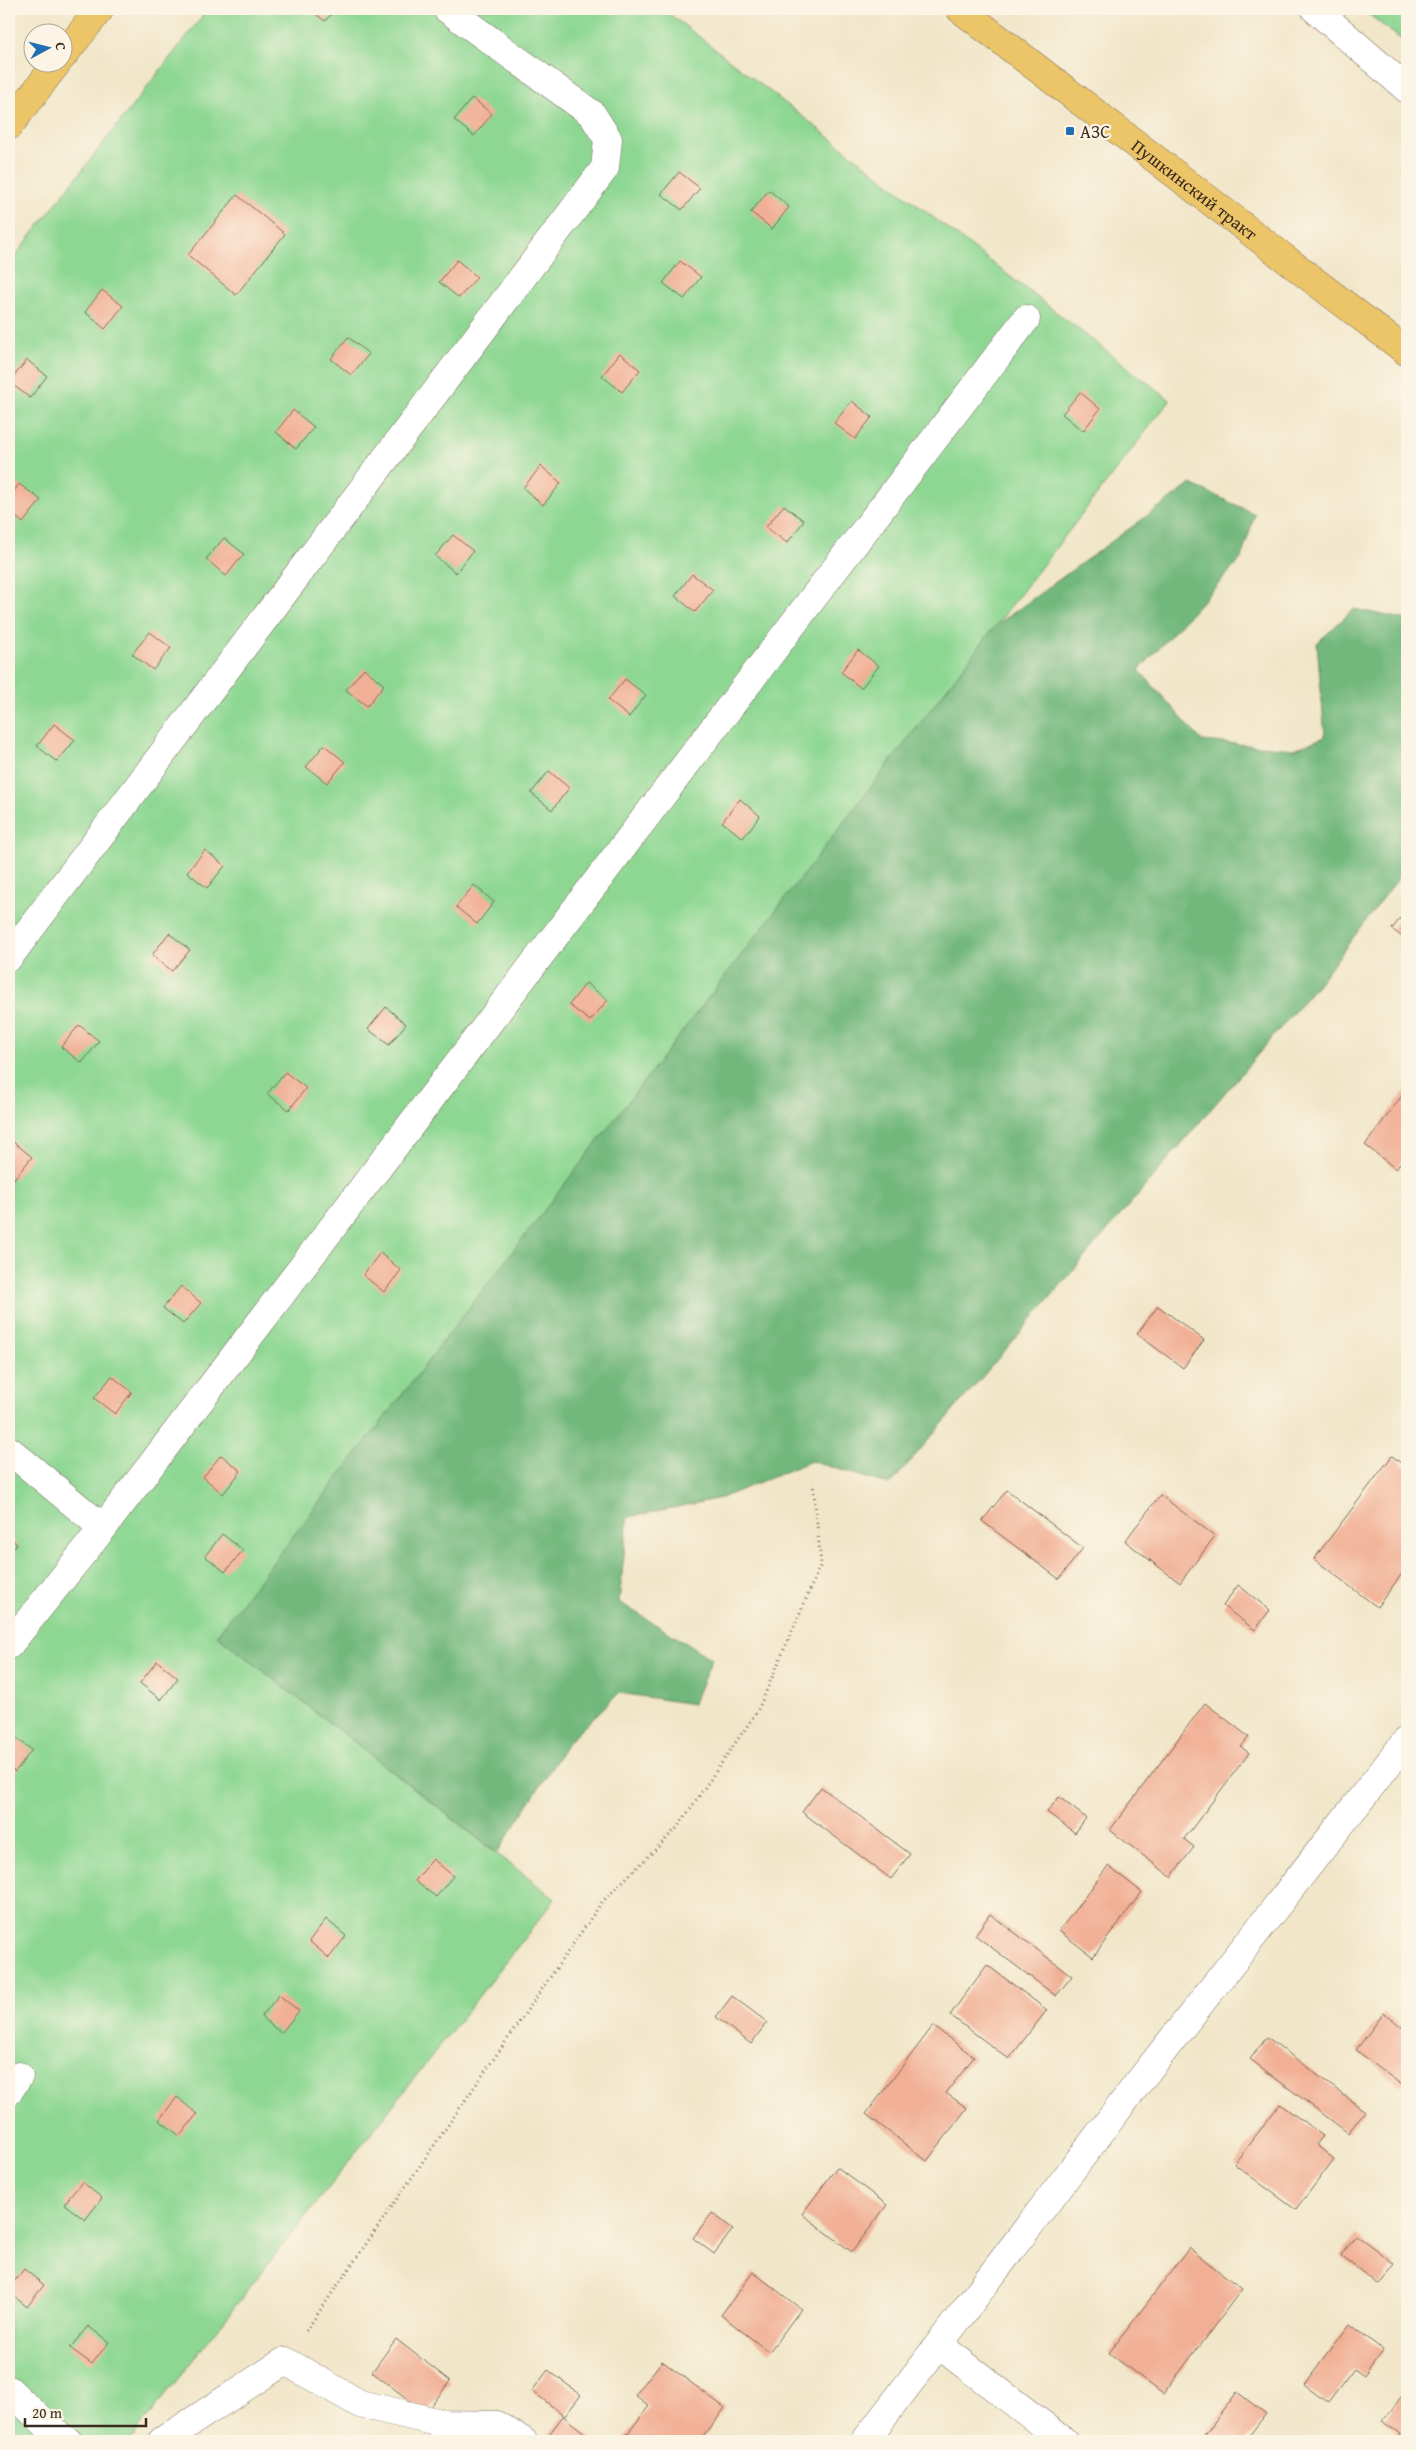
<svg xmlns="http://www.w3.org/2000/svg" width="1416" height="2450" font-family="'Gentium Book Plus',serif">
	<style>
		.green { fill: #8dd793; stroke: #648058 }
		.forest { fill: #72b87d; stroke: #56714e }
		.building { fill: #f1b095 }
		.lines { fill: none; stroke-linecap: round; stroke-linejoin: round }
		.minor-casing { stroke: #7b6c5a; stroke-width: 29 }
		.major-casing { stroke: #7b6c5a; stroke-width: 29 }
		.path { stroke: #7b6c5a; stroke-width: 3; stroke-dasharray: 1 4; stroke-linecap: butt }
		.minor { stroke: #fff; stroke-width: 28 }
		.major { stroke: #ecc569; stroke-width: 28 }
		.poi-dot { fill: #1f6fb2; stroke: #fcf5e5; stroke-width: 2 }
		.labels { text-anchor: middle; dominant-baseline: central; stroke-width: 4.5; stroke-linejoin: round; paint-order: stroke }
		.poi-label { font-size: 18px; fill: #3b2a1e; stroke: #fcf5e5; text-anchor: start }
		.street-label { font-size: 18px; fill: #3b2a1e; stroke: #fcf5e5 }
	</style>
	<rect width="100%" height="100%" fill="#fcf5e5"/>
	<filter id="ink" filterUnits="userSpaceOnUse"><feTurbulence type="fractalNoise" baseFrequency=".02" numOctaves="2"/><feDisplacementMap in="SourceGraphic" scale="10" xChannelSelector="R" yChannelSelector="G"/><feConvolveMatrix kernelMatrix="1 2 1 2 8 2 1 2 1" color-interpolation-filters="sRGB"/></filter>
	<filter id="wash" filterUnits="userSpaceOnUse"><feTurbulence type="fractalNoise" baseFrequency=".0096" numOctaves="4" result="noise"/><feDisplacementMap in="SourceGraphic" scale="20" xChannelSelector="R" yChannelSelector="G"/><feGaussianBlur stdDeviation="1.12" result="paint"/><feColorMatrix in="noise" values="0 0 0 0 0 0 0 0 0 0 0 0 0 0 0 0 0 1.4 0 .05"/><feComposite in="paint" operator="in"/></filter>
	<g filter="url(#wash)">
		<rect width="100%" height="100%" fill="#f1e6c9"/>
		<!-- green -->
		<g class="green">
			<polygon points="208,9 663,9 1170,400 217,1635 555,1899 129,2441 9,2441 9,264"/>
			<polygon points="1362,9 1407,9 1407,44"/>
		</g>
		<!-- forest -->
		<polygon class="forest" points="1191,484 1255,514 1241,559 1139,670 1202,741 1294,749 1325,737 1317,643 1354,609 1407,620 1407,867 1317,985 890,1485 811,1461 721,1498 628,1517 619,1602 712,1659 693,1704 619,1693 568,1742 497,1853 217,1635 995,626"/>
		<g id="blocks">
			<!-- building -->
			<g class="building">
				<polygon points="309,9 336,9 325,21"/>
				<polygon points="472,98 492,114 474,136 454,120"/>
				<polygon points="679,172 700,188 682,210 661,194"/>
				<polygon points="769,190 789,207 772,229 751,212"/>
				<polygon points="237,195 285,234 236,295 188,255"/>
				<polygon points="457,260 477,277 459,298 439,282"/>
				<polygon points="680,261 701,277 684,299 663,283"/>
				<polygon points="102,290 123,306 105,329 85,312"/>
				<polygon points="348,337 369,354 351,375 331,359"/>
				<polygon points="620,353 640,370 622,392 602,376"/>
				<polygon points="27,360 47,376 30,398 9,382"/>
				<polygon points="1080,392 1100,409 1083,431 1062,414"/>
				<polygon points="852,401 872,417 855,439 834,423"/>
				<polygon points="293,410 314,427 296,449 276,432"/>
				<polygon points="541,466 561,483 543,505 523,488"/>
				<polygon points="19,484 41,500 23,523 9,511 9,498"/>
				<polygon points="784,505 804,521 787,543 766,527"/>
				<polygon points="453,535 473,551 456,573 435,556"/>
				<polygon points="224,538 244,554 226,576 206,559"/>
				<polygon points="692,574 713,590 695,612 675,596"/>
				<polygon points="150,632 171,648 153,670 132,654"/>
				<polygon points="858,650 879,666 861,688 841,672"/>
				<polygon points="364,668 384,685 367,706 346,690"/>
				<polygon points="625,679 646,695 629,717 608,700"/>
				<polygon points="54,724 75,740 57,762 37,746"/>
				<polygon points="324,745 345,762 327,783 306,767"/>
				<polygon points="549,771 569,788 552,810 531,793"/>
				<polygon points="740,799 760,816 743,838 722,822"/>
				<polygon points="205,850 225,866 207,888 187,872"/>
				<polygon points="474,885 494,902 477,924 456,907"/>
				<polygon points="1407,909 1407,941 1392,929"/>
				<polygon points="169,933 190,950 172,971 152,955"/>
				<polygon points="586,983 608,1000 590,1021 569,1005"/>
				<polygon points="386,1007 406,1024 389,1045 368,1029"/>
				<polygon points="79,1025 99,1041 82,1063 61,1047"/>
				<polygon points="285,1072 306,1088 289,1110 267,1094"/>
				<polygon points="1407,1089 1407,1154 1396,1169 1365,1145"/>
				<polygon points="11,1140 32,1157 14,1179 9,1174 9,1144"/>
				<polygon points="380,1253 401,1270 384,1292 363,1275"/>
				<polygon points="181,1286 201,1303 183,1324 163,1308"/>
				<polygon points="1158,1306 1204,1340 1183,1368 1137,1334"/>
				<polygon points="112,1376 132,1392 115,1414 94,1398"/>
				<polygon points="221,1455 241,1471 223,1494 203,1477"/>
				<polygon points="1392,1456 1407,1468 1407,1567 1377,1607 1314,1559"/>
				<polygon points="1007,1490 1083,1548 1059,1579 982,1521"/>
				<polygon points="1160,1495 1215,1536 1180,1583 1125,1541"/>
				<polygon points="222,1534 243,1550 225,1572 205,1556"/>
				<polygon points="9,1537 17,1544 9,1554"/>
				<polygon points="1238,1585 1270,1610 1255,1630 1223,1606"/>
				<polygon points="157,1661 178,1678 161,1700 140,1683"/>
				<polygon points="1205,1703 1249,1737 1241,1747 1249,1753 1184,1839 1194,1847 1171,1877 1110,1830"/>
				<polygon points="11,1734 32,1750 15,1772 9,1767 9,1737"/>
				<polygon points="821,1787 910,1854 891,1879 802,1812"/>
				<polygon points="1059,1797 1086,1818 1075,1833 1047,1812"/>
				<polygon points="433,1859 453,1876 436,1897 415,1881"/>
				<polygon points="1108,1866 1142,1892 1093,1957 1059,1931"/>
				<polygon points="990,1914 1072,1976 1056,1996 975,1935"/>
				<polygon points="326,1919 346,1936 329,1958 309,1941"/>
				<polygon points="987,1965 1047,2010 1009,2059 950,2015"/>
				<polygon points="279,1995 299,2011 281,2033 261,2017"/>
				<polygon points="732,1996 767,2022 751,2044 716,2017"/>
				<polygon points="1384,2013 1407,2031 1407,2089 1356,2050"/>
				<polygon points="933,2026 974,2057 946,2093 967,2108 927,2161 866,2114"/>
				<polygon points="1267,2037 1365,2111 1348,2133 1250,2059"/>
				<polygon points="177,2097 197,2114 180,2136 159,2120"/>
				<polygon points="1280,2104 1323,2136 1316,2145 1334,2159 1296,2210 1234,2164"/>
				<polygon points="837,2167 887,2205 852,2252 802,2214"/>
				<polygon points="82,2182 102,2198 85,2220 64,2204"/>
				<polygon points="712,2213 733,2229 714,2254 693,2238"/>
				<polygon points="1356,2235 1395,2264 1379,2285 1341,2256"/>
				<polygon points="1189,2248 1242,2289 1163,2394 1109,2353"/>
				<polygon points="24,2269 44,2285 27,2307 9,2292 9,2288"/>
				<polygon points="753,2272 801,2309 769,2352 721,2315"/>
				<polygon points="1350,2324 1383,2350 1364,2376 1354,2369 1328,2403 1304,2385"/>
				<polygon points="88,2326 109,2342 92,2364 70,2348"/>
				<polygon points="396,2339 450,2381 426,2413 372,2372"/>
				<polygon points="662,2361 725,2408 700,2441 622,2441 649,2406 635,2395"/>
				<polygon points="548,2370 581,2395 565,2416 532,2391"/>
				<polygon points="1237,2392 1266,2414 1245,2441 1200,2441"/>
				<polygon points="1404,2393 1407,2395 1407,2441 1397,2441 1401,2435 1383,2421"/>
				<polygon points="563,2416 595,2441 544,2441"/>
			</g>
		</g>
	</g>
	<g filter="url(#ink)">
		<use href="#blocks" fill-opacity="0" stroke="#7b6c5a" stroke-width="1"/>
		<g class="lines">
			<!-- minor casing -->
			<g class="minor-casing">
				<g id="minor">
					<polyline points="1315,9 1407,89"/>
					<polyline points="9,957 605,168 608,139 592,114 447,9"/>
					<polyline points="9,1450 103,1528"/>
					<polyline points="9,1645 103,1528 1026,319"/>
					<polyline points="9,2091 19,2076"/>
					<polyline points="939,2345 1064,2441"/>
					<polyline points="9,2390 54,2432 68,2441"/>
					<polyline points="162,2441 285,2361 360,2404 445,2424 496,2425 523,2441"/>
					<polyline points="865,2441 1138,2083 1407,1740"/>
				</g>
			</g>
			<!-- major casing -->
			<g class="major-casing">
				<g id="major">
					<path id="s1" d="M960,9L1407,352"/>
					<polyline points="62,57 100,9"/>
					<polyline points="9,126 58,62"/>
				</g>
			</g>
			<!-- path -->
			<polyline class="path" points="306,2331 602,1902 677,1828 758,1710 821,1564 813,1483"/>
			<!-- minor -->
			<use href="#minor" class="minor"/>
			<!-- major -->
			<use href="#major" class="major"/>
		</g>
	</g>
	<!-- markers -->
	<rect class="poi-dot" x="1065" y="126" width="10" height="10" rx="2.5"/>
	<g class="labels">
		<!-- poi labels -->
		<g class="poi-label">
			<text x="1080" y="131">АЗС</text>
		</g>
		<!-- street labels -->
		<g class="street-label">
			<text stroke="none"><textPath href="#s1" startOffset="296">Пушкинский тракт</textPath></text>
		</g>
	</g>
	<!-- margin -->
	<rect width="1416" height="2450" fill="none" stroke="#fcf5e5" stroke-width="30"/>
	<!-- north arrow -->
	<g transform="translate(48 48) rotate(83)"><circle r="24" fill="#fcf5e5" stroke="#afa495"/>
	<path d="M0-4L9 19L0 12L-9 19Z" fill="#1f6fb2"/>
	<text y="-8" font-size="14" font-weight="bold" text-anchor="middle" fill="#3b2a1e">С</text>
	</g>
	<!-- scale -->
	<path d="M25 2418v8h121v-8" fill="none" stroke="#3b2a1e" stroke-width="2.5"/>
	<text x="32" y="2418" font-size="15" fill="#3b2a1e" stroke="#fcf5e5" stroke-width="4" paint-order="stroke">20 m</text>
</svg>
